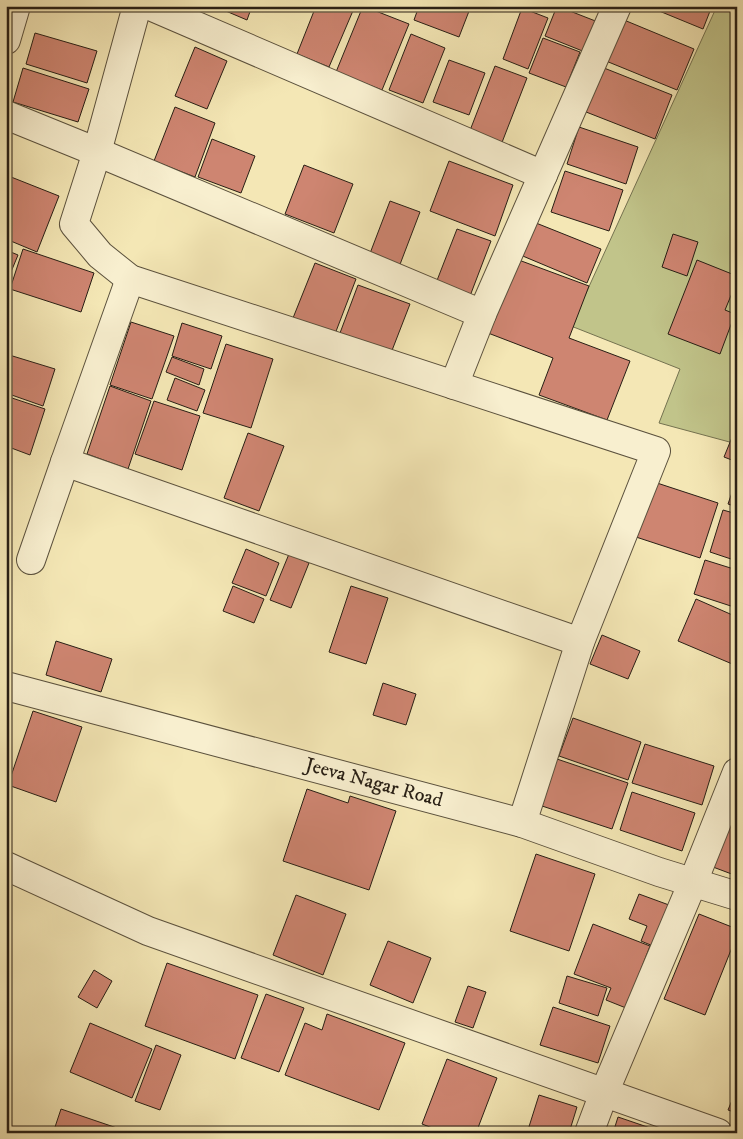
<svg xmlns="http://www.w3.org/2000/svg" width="743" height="1139" font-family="'IM FELL DW Pica',serif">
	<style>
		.green { fill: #c1c48a; stroke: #747250 }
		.building { fill: #ce8571; stroke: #281f15 }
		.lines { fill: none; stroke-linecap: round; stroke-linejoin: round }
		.minor-casing { stroke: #5b513d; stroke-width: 30 }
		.minor { stroke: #f8efcf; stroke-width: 28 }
		.labels { text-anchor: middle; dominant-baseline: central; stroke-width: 4; stroke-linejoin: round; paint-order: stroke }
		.street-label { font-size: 20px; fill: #281f15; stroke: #f8efcf }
	</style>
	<rect width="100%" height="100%" fill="#f4e7b5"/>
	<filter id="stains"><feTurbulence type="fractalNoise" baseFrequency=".004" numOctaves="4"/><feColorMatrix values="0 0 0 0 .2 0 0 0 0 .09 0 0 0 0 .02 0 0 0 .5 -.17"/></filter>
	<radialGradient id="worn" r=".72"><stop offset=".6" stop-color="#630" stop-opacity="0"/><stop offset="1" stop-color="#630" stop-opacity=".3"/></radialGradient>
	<!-- green -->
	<polygon class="green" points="717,6 737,6 737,444 659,423 680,369 571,326"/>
	<!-- building -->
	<g class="building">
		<polygon points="214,6 252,6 247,20"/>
		<polygon points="316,6 355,6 329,67 297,54"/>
		<polygon points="363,6 409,24 382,90 336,72"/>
		<polygon points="419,6 471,6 459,37 414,20"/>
		<polygon points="557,6 598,22 585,52 545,36"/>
		<polygon points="647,6 712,6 703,29"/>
		<polygon points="522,8 548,18 528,69 503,59"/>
		<polygon points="624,20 694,49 677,90 606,61"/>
		<polygon points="35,33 97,51 87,83 26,64"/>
		<polygon points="411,34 445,48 423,103 389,90"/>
		<polygon points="543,38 580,52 566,87 529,73"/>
		<polygon points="195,47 227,61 207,109 175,96"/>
		<polygon points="449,60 485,73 469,115 433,102"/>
		<polygon points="495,66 527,78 501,145 469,133"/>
		<polygon points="599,66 672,95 655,139 581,110"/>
		<polygon points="23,68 89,89 78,122 13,102"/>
		<polygon points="175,107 215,123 195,177 154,161"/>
		<polygon points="579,127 638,147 626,184 567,164"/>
		<polygon points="212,139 255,156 241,193 198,177"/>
		<polygon points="449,161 513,185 495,236 430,211"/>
		<polygon points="304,165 353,184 334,233 285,214"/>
		<polygon points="565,171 623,190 609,231 551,212"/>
		<polygon points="6,175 59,196 37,252 6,239"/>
		<polygon points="390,201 420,212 399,267 369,256"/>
		<polygon points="531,221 601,249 587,283 518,254"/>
		<polygon points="457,229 491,241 470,296 436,283"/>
		<polygon points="673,234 698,242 687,276 662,267"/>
		<polygon points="23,249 94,273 81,312 10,289"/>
		<polygon points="6,250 18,255 6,284"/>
		<polygon points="516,259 589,286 569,338 630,361 607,420 539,395 553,358 488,333"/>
		<polygon points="697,260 737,276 737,281 725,310 735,314 720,354 668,334"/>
		<polygon points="315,263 356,279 335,334 293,318"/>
		<polygon points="358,285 410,304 391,353 340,333"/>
		<polygon points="131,322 174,336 152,399 110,385"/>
		<polygon points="182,323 222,336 211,369 172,356"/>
		<polygon points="226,344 273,359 251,428 203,413"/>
		<polygon points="6,354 55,369 43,406 6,393"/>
		<polygon points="172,357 204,369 199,385 166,372"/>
		<polygon points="175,378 205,390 197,411 167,400"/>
		<polygon points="110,386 151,401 128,469 87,454"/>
		<polygon points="6,396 45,409 30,455 6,446"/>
		<polygon points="154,401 200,416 182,470 135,454"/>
		<polygon points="737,425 737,462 724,457"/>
		<polygon points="248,433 284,446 259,511 224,498"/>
		<polygon points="737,478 737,507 728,504"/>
		<polygon points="654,482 718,503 700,558 636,537"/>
		<polygon points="723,510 737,514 737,561 710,552"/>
		<polygon points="246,549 279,563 266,596 232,583"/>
		<polygon points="289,554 309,563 291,608 270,600"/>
		<polygon points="705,560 737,570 737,608 694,594"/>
		<polygon points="233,586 264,599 254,623 223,611"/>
		<polygon points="351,586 388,598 366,664 329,652"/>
		<polygon points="696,599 737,617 737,666 678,641"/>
		<polygon points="602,635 640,651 628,679 590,664"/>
		<polygon points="56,641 112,659 101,692 46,675"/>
		<polygon points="383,683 416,694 406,725 373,715"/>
		<polygon points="33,711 82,727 56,802 8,785"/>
		<polygon points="573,718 641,742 628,780 559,756"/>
		<polygon points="645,744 714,766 702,805 632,783"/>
		<polygon points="554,758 628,783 612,829 539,805"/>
		<polygon points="307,789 348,803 350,796 396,811 369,890 283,861"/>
		<polygon points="632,792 695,813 682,851 620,830"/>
		<polygon points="735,811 737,812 737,876 713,867"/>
		<polygon points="536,854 595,874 569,951 510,931"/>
		<polygon points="639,894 669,905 653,946 641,941 647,926 629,919"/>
		<polygon points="296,895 346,914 323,975 273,955"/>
		<polygon points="699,914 737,929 737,935 705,1015 664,999"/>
		<polygon points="593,924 650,946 626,1008 606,1000 611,988 574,974"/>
		<polygon points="388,941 431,958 413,1003 370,985"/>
		<polygon points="167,963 258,995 235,1059 145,1026"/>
		<polygon points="94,970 112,981 97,1008 78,997"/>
		<polygon points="567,976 607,988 598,1016 559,1003"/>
		<polygon points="468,986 486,992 473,1028 455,1022"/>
		<polygon points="266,994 304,1008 279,1072 241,1058"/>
		<polygon points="553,1007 610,1026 598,1063 540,1045"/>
		<polygon points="327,1014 405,1043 379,1110 285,1075 305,1023 322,1030"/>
		<polygon points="90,1023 152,1049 132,1098 70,1072"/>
		<polygon points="156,1045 181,1055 160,1110 135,1101"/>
		<polygon points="447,1059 497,1078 476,1133 445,1133 422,1124"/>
		<polygon points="737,1088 737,1113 728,1110"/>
		<polygon points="539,1095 577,1107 569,1133 527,1133"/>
		<polygon points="61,1109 117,1128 115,1133 53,1133"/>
		<polygon points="618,1117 665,1133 613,1133"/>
	</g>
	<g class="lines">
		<!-- minor casing -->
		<g class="minor-casing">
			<g id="minor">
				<polyline points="137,6 97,152 74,224 100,255 130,279 656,451 580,642 522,823"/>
				<polyline points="150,6 543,175"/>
				<polyline points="6,40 16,6"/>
				<polyline points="6,115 97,152 482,314"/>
				<polyline points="130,279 65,462 580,642"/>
				<polyline points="454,385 482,314 617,6"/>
				<polyline points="31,560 65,462"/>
				<polyline points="6,686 522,823 659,872 737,896"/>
				<polyline points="6,866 148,931 718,1133"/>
				<polyline points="589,1133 604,1093 693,882 737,772"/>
			</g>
		</g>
		<!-- minor -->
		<use href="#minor" class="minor"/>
	</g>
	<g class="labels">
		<!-- street labels -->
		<g class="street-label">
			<text transform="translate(374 783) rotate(15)">Jeeva Nagar Road</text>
		</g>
	</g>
	<!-- margin -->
	<rect width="743" height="1139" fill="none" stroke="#f4e7b5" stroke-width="25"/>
	<rect x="8" y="8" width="728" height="1124" fill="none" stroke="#281f15" stroke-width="2.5"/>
	<rect x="12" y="12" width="718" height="1114" fill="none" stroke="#281f15"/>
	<rect width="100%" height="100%" filter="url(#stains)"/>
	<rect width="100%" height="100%" fill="url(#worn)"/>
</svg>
